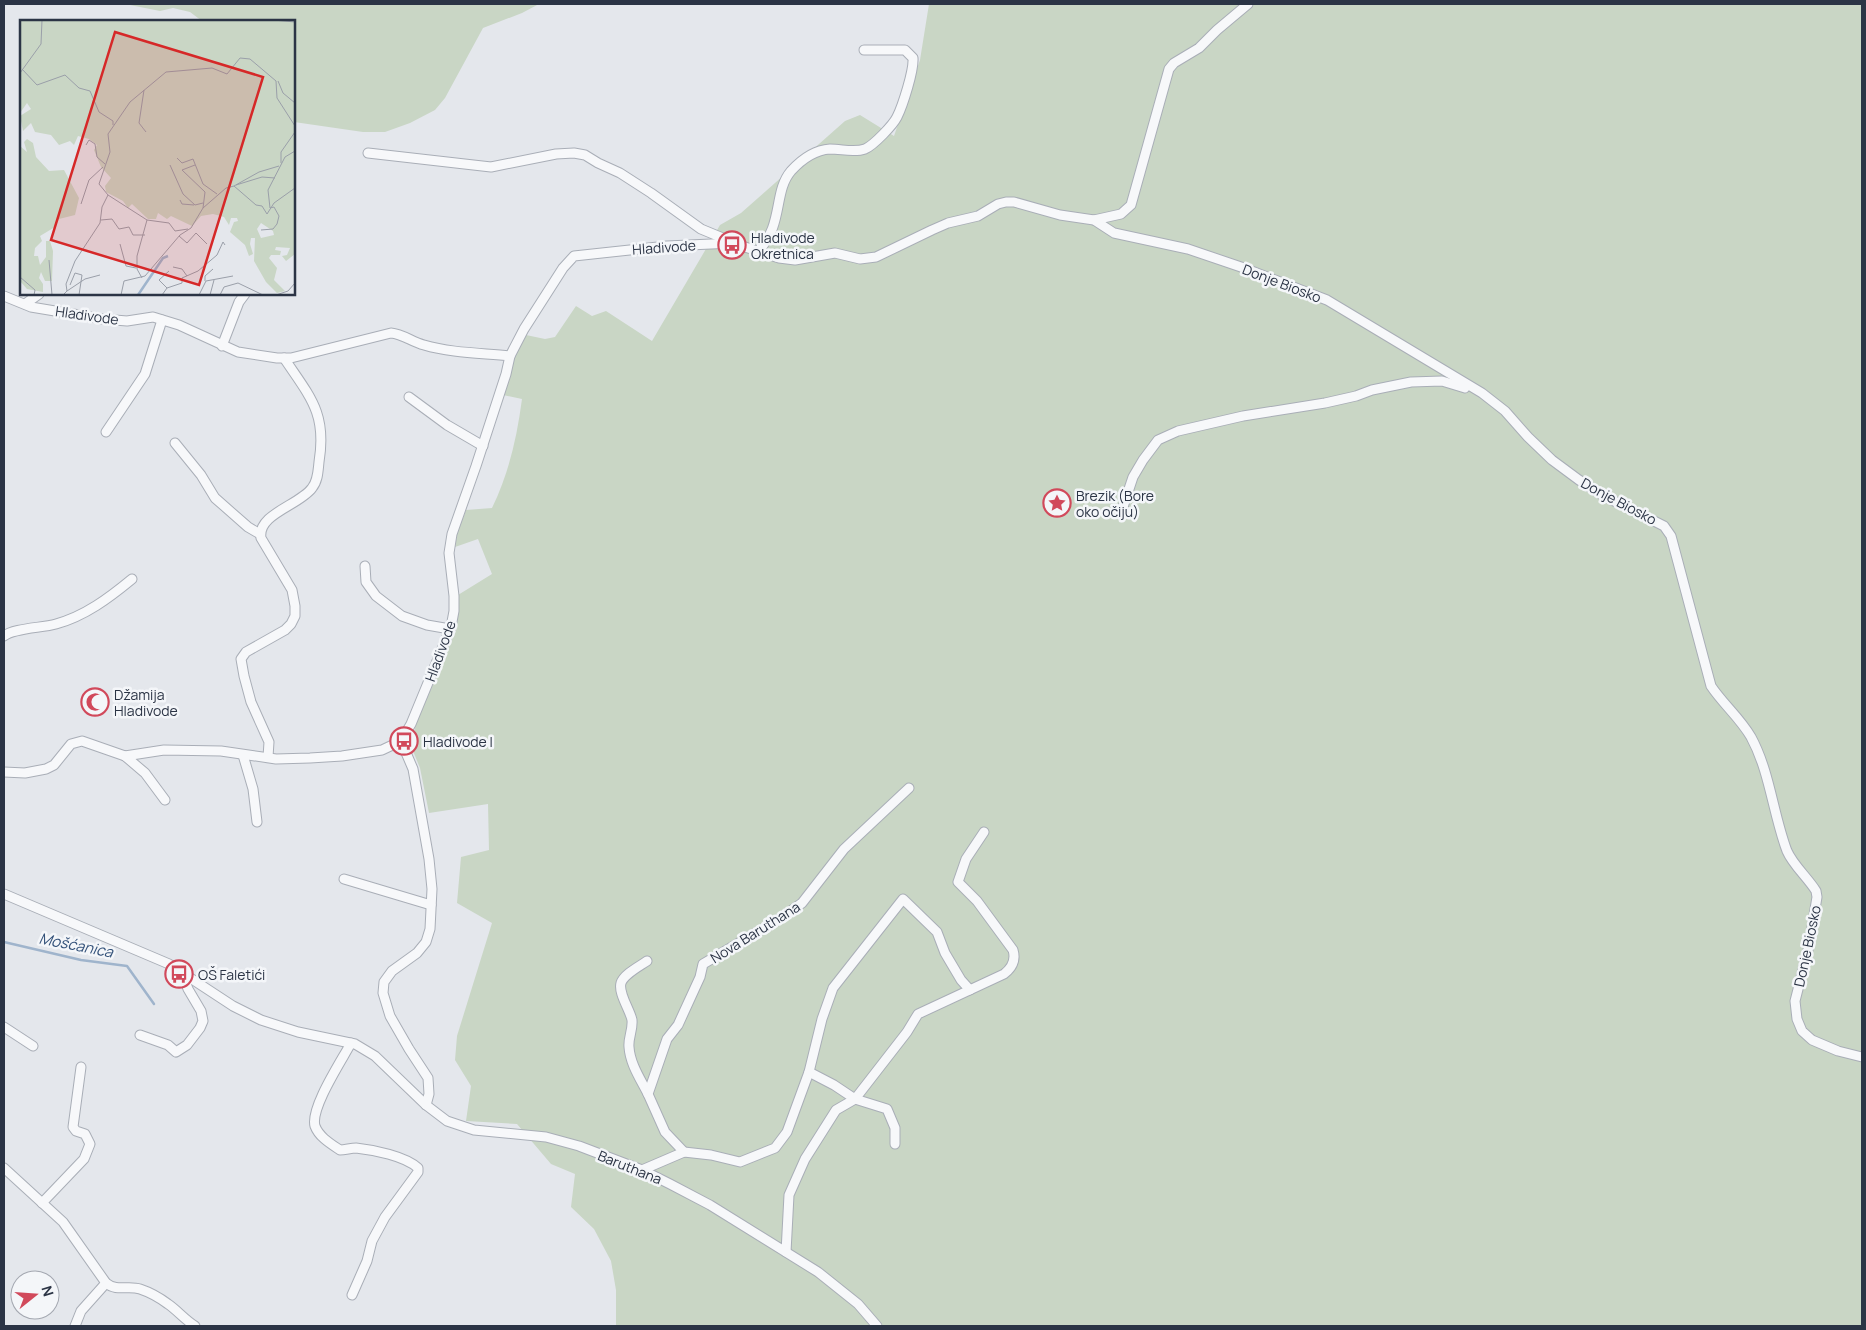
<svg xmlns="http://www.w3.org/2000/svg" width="1866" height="1330" font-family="Manrope,sans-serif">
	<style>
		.green { fill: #c9d6c5 }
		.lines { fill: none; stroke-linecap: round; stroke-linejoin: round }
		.stream { stroke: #9fb4cc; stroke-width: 2.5 }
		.minor-casing { stroke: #a9aeb7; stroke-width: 11 }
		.minor { stroke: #f7f8fa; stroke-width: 9 }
		.labels { text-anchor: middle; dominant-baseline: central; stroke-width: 5; stroke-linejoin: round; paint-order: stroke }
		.poi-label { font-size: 14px; fill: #2b3445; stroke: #f4f6f9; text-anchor: start }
		.street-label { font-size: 14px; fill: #2b3445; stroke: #f4f6f9 }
		.water-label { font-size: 15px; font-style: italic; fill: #34527a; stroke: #f4f6f9 }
		.inset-river { fill: none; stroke: #9fb4cc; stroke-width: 2.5 }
		.inset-road { fill: none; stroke: #9a9fa9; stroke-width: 1 }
		.view { fill: #d62828; fill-opacity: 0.15; stroke: #d62828; stroke-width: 2.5 }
		.inset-edge { fill: none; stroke: #2b3445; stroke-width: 2.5 }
	</style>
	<rect width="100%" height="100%" fill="#e4e7ec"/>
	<!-- green -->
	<g class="green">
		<polygon points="125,4 539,4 522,13 483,28 445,98 435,110 410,123 385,132 363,132 294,122 294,21 202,21 190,12 173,8 160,11"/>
		<path d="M929,4H1862V1326H616V1290L611,1261L594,1229L571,1207L575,1174L551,1164L517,1124L466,1121L471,1086L455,1060L457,1036L492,923L457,903L461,857L489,850L488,804L429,813L420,768L411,746L416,724L457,628L458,595L492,574L478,539L455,547L457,534L466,510L492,508C509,473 517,437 522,399L503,395L514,355L526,335L545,339L555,337L576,306L592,316L606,311L652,341L720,225L741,213L845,121L860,115L894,136L920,60Z"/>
	</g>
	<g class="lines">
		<!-- stream -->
		<polyline class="stream" points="4,942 81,960 127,966 154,1004"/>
		<!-- minor casing -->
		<g class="minor-casing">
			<g id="minor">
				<path d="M368,153L491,167L556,154L574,153L585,155L598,163L620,173L651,193L701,229L742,246L779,258L795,260L835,253L860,259L876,257L932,230L948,223L978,216L998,204L1006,202H1014L1060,215L1094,220L1114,233L1188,249L1241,267L1327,300L1482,393L1505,411L1528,437L1552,460L1579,480L1604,496L1664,526L1671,536L1711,686C1723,704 1740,718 1751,737C1770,772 1773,814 1787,851C1793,865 1808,878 1816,891L1817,897L1809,946L1795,1001L1797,1019L1802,1031L1812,1040L1838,1051L1862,1057"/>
				<polyline points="1094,220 1121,214 1131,205 1169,69 1174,63 1199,48 1217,30 1248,4"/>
				<path d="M758,251C784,225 773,192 791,171C801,160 815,150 830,149C842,149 854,153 865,149C874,145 893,125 897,117C903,105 914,70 913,58L905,50H864"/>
				<path d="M4,296L31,307L103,319L127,321L153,317L179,325L238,352L277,358H291L391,333C403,334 412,342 424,345C451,353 481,353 510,356L506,374L476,466L452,534L449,553L454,596V611L451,627L411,724L401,741L382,750L342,756L310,758L276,759L221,751L164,750L125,756L82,741L71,744L54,765L46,769L25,773L4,772"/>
				<polyline points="25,304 39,294"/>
				<polyline points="222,346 239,302 245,294"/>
				<polyline points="510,356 524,329 563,268 574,256 667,246 733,243"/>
				<polyline points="409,397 447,425 483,446"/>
				<polyline points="106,432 145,374 162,320"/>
				<polyline points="175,443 201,475 215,498 248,527 260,534"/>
				<polyline points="1122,510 1133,477 1143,460 1158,440 1178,431 1243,416 1325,403 1356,396 1372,390 1411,382 1442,381 1465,388"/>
				<polyline points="365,566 366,582 376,596 402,616 427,625 450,629"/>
				<path d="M4,636C14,628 42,628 56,624C85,616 109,598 132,579"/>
				<polyline points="401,741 413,769 429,859 432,889 430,929 426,942 417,953 392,971 384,982 383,993 390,1016 409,1049 428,1078 429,1094 426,1105"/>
				<polyline points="243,755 253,789 257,822"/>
				<polyline points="125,756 145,773 165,800"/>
				<path d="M268,757L269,742L251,702L244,676L241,659L246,652L285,630L291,624L295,616V606L292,590L261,538C257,514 300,505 312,488C318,481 318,471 319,462C327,413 310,397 284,358"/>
				<polyline points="344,879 431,905"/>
				<polyline points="4,894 169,964 233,1006 261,1020 298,1032 355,1044 375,1056 426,1105 447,1121 474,1130 546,1137 579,1146 642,1170 670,1184 710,1205 818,1272 858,1304 877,1326"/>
				<path d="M647,961C640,966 624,974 621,983C618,993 630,1010 632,1020C633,1030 628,1038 629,1047C630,1064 641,1080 648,1094"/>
				<polyline points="4,1027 33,1046"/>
				<polyline points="140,1035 168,1045 176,1052 187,1045 200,1028 203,1021 201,1011 188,989 182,972"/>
				<path d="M351,1043C342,1060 310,1108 315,1126C319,1137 331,1144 340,1150C345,1150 351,1148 356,1148C374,1150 405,1156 418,1168V1172L385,1217L372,1241L367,1261L352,1295"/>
				<polyline points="809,1072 834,1085 855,1099 887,1109 895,1128 895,1144"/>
				<polyline points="684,1152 665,1132 648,1094 667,1039 678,1025 700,977 703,964 778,920 802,903 844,849 909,788"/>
				<path d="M4,1168L63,1222L106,1283C117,1292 128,1285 140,1289C149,1292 160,1298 168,1304C177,1310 185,1320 195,1326"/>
				<polyline points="642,1170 684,1152 711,1155 740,1162 775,1148 787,1132 809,1072 822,1019 833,988 903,899 937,932 945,953 961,980 970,990"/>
				<polyline points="42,1203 84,1159 90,1144 85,1134 76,1131 73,1127 81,1067"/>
				<path d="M786,1252L789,1195L805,1159L836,1110L855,1099L907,1032L918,1014L1004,974C1012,968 1016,960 1013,950L977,901L958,882L966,859L984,832"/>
				<polyline points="75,1326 81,1311 106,1283"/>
			</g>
		</g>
		<!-- minor -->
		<use href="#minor" class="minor"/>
	</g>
	<!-- icons -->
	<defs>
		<g id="bus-ring" transform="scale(1.4375)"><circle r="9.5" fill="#f4f6f9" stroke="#d1495b" stroke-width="1.5"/><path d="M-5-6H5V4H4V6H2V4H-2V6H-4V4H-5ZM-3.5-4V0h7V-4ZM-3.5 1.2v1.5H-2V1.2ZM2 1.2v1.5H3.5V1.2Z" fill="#d1495b"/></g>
		<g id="sight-ring" transform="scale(1.4375)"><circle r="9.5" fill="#f4f6f9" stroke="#d1495b" stroke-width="1.5"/><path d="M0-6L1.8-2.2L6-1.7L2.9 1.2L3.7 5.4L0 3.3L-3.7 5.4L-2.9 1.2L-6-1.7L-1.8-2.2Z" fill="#d1495b"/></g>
		<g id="mosque-ring" transform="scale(1.4375)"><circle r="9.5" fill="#f4f6f9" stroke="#d1495b" stroke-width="1.5"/><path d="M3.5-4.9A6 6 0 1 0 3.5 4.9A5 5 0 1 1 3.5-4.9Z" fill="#d1495b"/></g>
	</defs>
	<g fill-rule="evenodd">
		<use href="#bus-ring" x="732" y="245"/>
		<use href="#sight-ring" x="1057" y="503"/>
		<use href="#mosque-ring" x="95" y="702"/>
		<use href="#bus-ring" x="404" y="741"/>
		<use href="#bus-ring" x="179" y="974"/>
	</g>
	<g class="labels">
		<!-- poi labels -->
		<g class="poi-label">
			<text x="751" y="237">Hladivode<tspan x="751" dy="16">Okretnica</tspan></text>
			<text x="1076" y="495">Brezik (Bore<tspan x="1076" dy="16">oko očiju)</tspan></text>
			<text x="114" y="694">Džamija<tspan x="114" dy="16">Hladivode</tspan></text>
			<text x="423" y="741">Hladivode I</text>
			<text x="198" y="974">OŠ Faletići</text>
		</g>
		<!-- street labels -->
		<g class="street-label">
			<text transform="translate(664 247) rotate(-4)">Hladivode</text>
			<text transform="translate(1282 283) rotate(21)">Donje Biosko</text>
			<text transform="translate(87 315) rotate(8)">Hladivode</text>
			<text transform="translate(1619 501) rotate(28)">Donje Biosko</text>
			<text transform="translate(440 651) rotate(-70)">Hladivode</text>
			<text transform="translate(755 932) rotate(-32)">Nova Baruthana</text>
			<text transform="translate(1807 946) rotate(-78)">Donje Biosko</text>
			<text transform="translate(630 1167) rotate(22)">Baruthana</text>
		</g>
		<!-- water labels -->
		<g class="water-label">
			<text transform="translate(76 945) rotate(11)">Mošćanica</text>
		</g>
	</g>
	<!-- overview -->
	<g transform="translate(20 20)">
		<rect width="275" height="275" fill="#e4e7ec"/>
		<path d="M0,0H275V234L266,241L262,236L267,235L270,228L256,227L255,230L261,231L260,235H251L249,238L257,248L254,260L265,271L257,273L246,262L234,241L235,218H231L230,224L233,234L229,236L225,225L210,212L214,202L218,201L217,198H211L209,205L204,197L193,194L181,196L172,206L151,196L147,199L138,193L136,199H128L112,184L108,188L103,181L86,172L85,166L91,158L81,147L74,130L77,125L69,119L58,116L54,125L50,121L39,125L31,115L15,112L11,103L3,111L0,96L11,89L7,83L0,93ZM241,203L253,211L254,215L241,218L237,209ZM7,119L13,123L16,137L29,151L44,150L59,178L55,195L39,199L35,207L20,216L22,221L15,228L14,236H18L20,245L26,237V221H30L33,231L32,261H25L21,252L19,258L23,264V272L7,269L0,261V126L7,132L4,122Z" fill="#c9d6c5" fill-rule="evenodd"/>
		<path class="inset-river" d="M118,275L143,238L148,236"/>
		<path class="inset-road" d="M253,0L275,2M2,49L17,65L45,55L59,68L70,71L79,92L93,101V105M0,53L21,24L22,0M258,61L263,73L275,83M124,70L119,103L126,112M66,125L69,120L75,124L77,137L85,144M157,138L162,143L173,139L183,164L197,174M261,143V132L275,112M150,145L163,174L175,185L183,183M175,145L162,150L185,172L183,188M216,165L242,157L255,158M214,166L239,152L259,146M88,175L79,164L90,132L88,114L110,82L146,52L192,48L207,54L220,38L230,39L256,61L257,78L275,106M160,180L162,184L174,185M61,184L69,160L83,147M81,200L92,199L99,209L109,207L113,215H125M127,200L149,203L155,211L168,209M241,210L253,209L257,204L259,196L254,187L250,188L248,170L265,137L275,131M159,216L167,223L176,213L187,224M100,224L106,246L116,248M29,240L32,275M153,247L162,249L167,256M0,257L15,270L14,275M185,261V256L193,249M50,265L55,253L62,255L59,275M147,268L139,260L149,251M47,271L65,259L80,255M43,275L47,271L46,264L55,241L80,203L82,187L88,175L127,200L117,236V249L122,258M101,275L104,261L125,256L160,215L171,208L183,188L206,168L214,166L236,185L242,186L247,194L254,183L275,168M142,275L147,268L162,263V258L178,251L197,235L203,222L205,225M179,275L186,261L213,256M190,275L194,260M200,275L204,267L218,263L243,275M256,275L268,271L275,263"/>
		<path class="view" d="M95,12L243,57L179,265L31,220Z"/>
		<rect width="275" height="275" class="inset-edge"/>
	</g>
	<!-- border -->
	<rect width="1866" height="1330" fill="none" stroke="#2b3445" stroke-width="10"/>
	<!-- north arrow -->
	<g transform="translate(35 1295) rotate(73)"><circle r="24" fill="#f4f6f9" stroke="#a4a8b1"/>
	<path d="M0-4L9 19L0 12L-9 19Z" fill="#d1495b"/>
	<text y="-8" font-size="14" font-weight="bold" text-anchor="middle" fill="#2b3445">N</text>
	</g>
</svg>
